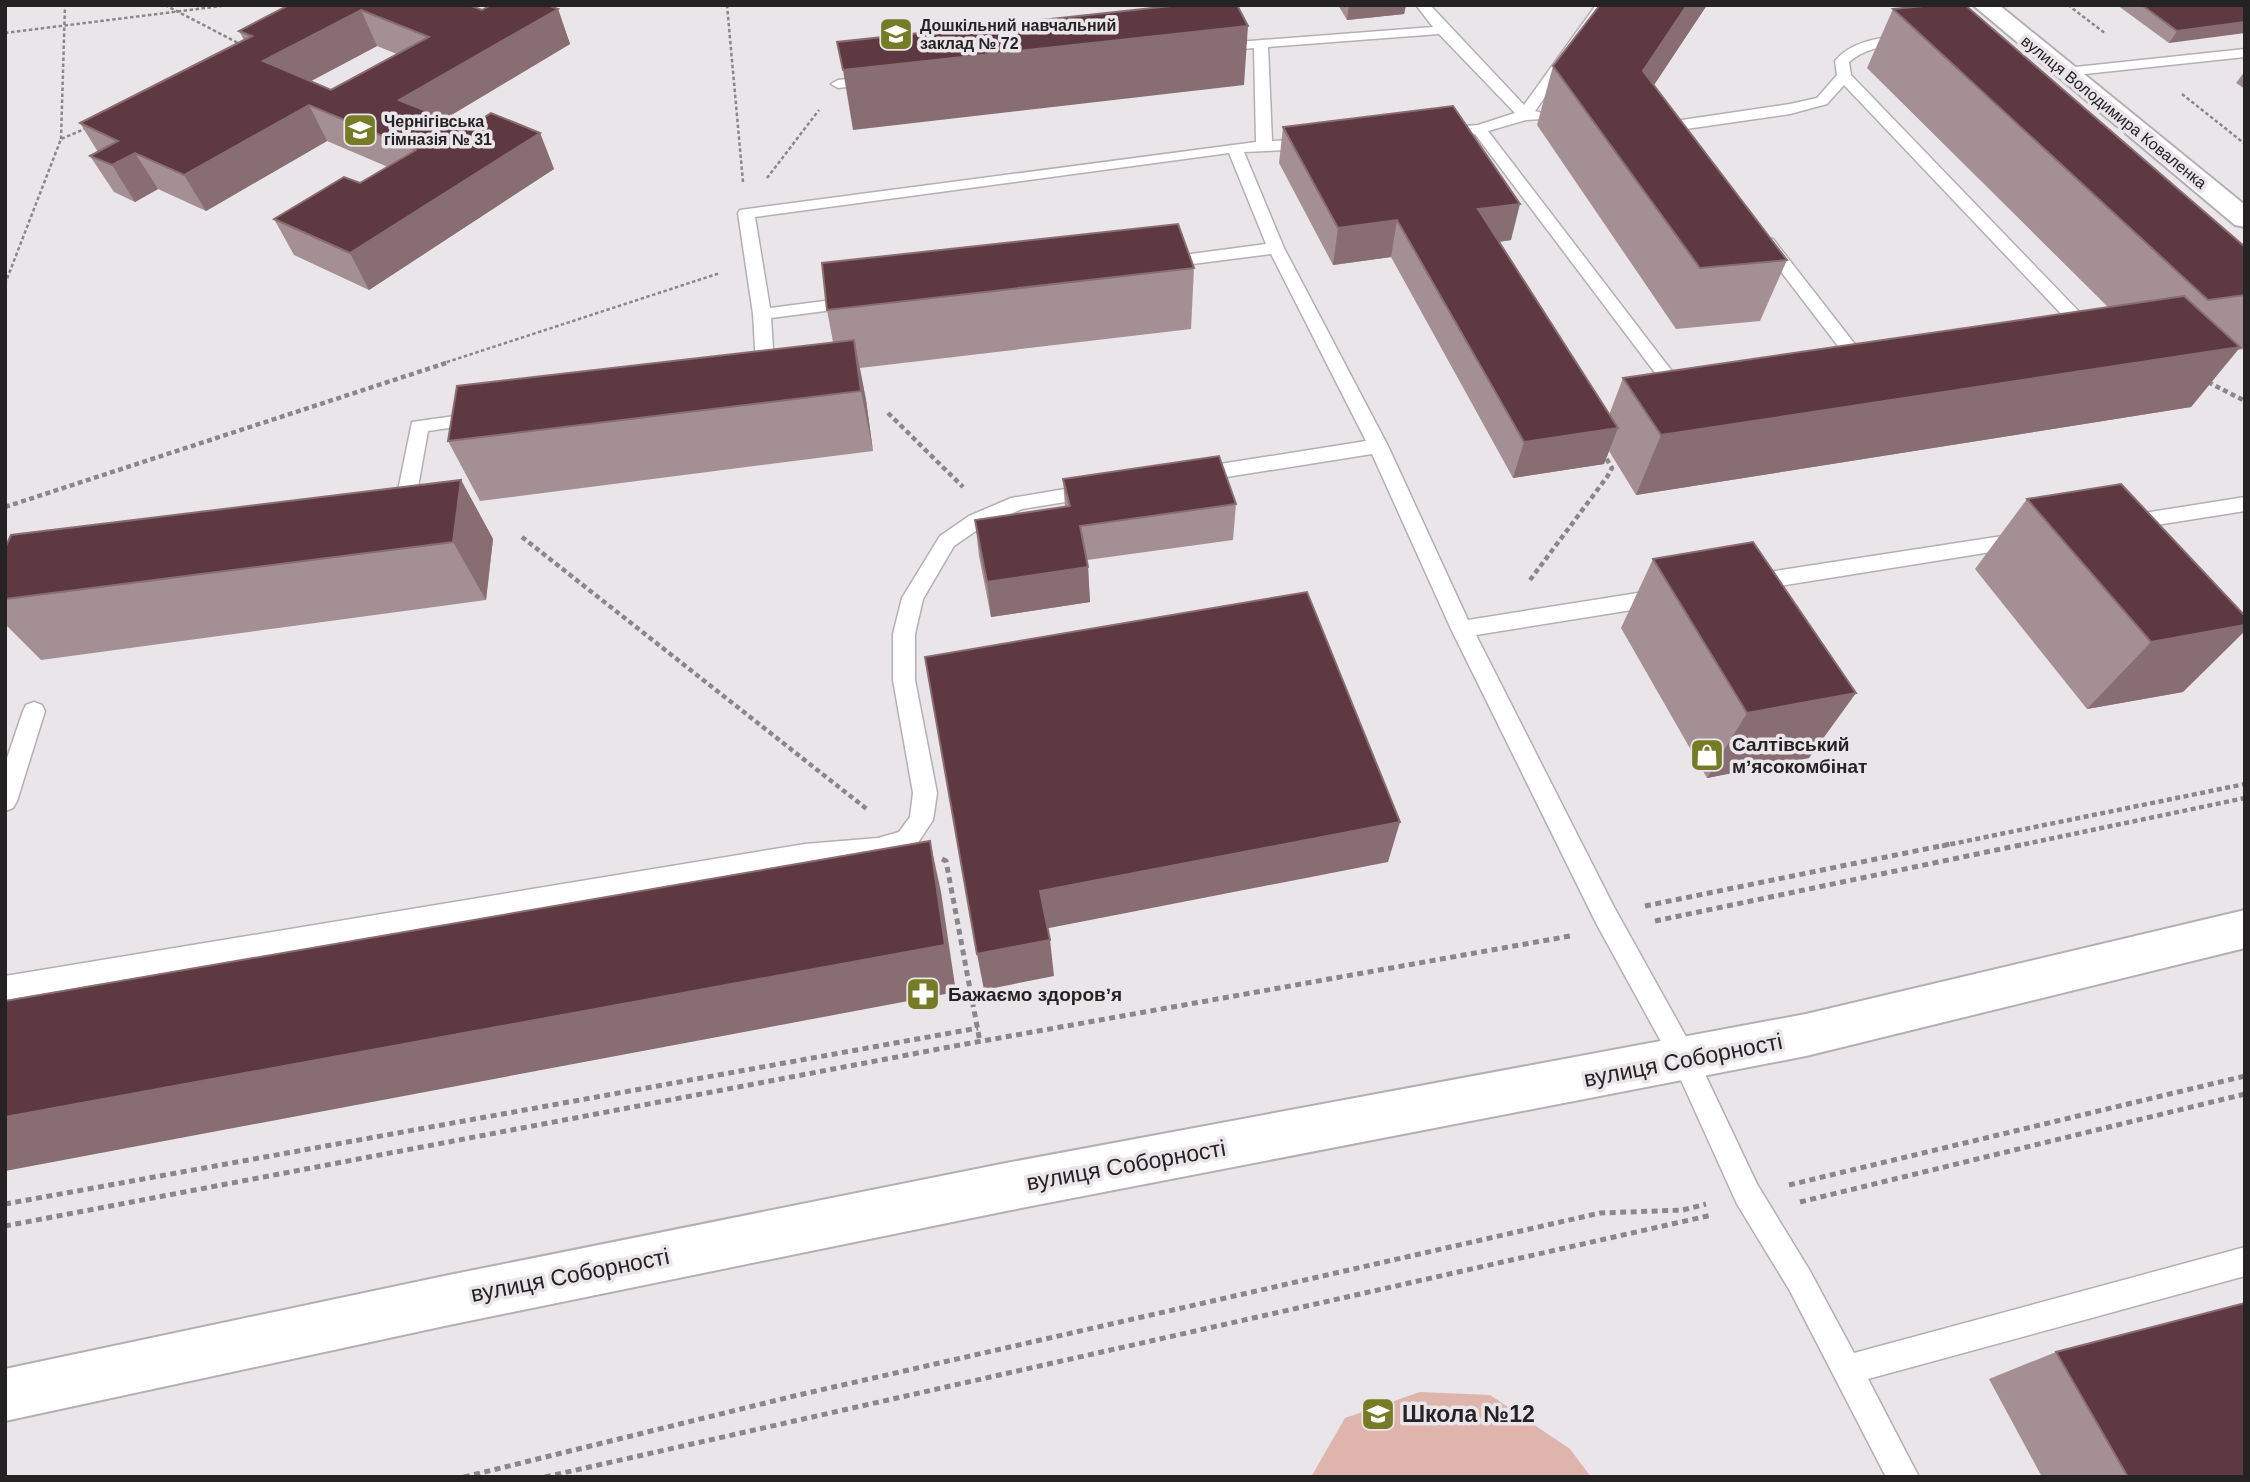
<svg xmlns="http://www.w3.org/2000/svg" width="2250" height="1482" font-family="Arial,sans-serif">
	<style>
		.green { fill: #deb4ac }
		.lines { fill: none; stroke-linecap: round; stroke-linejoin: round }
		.service-casing { stroke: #b3afb2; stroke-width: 3 }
		.tertiary-casing { stroke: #b3afb2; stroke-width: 4 }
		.path-far2 { stroke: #8a8789; stroke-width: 2.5; stroke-dasharray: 3.5 2.5; stroke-linecap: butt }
		.path-far1 { stroke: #8a8789; stroke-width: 4.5; stroke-dasharray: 5 3.5; stroke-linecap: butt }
		.path { stroke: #8a8789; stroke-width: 5; stroke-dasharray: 6 4.5; stroke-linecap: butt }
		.service { fill: #fff; fill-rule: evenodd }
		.tertiary { fill: #fff; fill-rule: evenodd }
		.wall { fill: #a48f94; fill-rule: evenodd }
		.shaded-wall { fill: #886d73 }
		.building { fill: #5e3941; stroke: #886d73; stroke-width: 2; fill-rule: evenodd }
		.labels { text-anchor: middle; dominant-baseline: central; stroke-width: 7; stroke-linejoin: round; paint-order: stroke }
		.far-poi-label { font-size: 16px; font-weight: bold; fill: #242223; stroke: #eae5e8; text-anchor: start }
		.far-street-label { font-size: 16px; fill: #242223; stroke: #eae5e8 }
		.poi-label { font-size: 19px; font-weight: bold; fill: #242223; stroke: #eae5e8; text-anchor: start }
		.near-street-label { font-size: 23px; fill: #242223; stroke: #eae5e8 }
		.near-poi-label { font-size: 23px; font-weight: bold; fill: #242223; stroke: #eae5e8; text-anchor: start }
	</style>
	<rect width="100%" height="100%" fill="#eae5e8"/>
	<!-- green -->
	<polygon class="green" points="1420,1392 1490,1395 1570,1449 1591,1477 1311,1477 1345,1418"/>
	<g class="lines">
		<!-- service casing -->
		<g class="service-casing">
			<g id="service">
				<polygon points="1416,5 1430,5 1524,105 1596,5 1610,5 1535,111 1542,113 1545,116 1542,119 1526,120 1488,131 1671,370 1674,374 1671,378 1659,378 1475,134 1440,138 1432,133 1440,128 1478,125 1515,113 1439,34 1268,47 1272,141 1311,139 1319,144 1311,149 1244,152 1284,248 1388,446 1468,620 1663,589 1670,591 1673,597 1670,603 1663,605 1476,635 1614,907 1694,1051 1757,1184 1810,1271 1854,1353 2245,1247 2245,1276 1868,1379 1919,1477 1886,1477 1790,1291 1737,1204 1676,1069 1596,923 1451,629 1372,454 1195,482 1188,480 1185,475 1188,470 1195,468 1366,441 1271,254 1161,268 1153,263 1161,258 1266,244 1229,153 755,217 770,308 856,297 865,302 856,307 771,318 775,381 766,387 757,381 753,314 738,213 740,210 1256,142 1254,48 1216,51 1209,47 1211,44 1433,27"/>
				<path d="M1908,34L1913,35V41C1890,46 1868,46 1849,62L1851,75L2088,321L2091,325L2088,329L2069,333L2063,331L2060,327L2069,322L1844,85L1827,104L1790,114L1686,129L1696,142L1688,147L1683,145L1667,126L1675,121L1790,104L1817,98L1837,75L1835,61C1852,40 1882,38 1908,34Z"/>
				<polygon points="2245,49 2245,57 2066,76 2059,72 2066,68"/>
				<polygon points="875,76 880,77 882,80 880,83 838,88 831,84 838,80"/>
				<polygon points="1767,238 1773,239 1861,352 1875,353 1878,357 1875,361 1857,365 1851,363 1759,243"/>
				<polygon points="483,412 490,414 492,418 490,422 428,431 413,515 410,520 396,520 393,515 412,422"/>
				<polygon points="1095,484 1102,486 1105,491 1102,496 1022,509 983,526 954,546 923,599 915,634 915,680 937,793 933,820 915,847 878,858 805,864 5,1000 5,976 805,844 878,838 899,832 910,817 913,793 893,680 893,634 902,598 940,536 969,516 1011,498"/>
				<polygon points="2245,497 2245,511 2125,530 2118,528 2115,523 2118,518 2125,516"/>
				<polygon points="2022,533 2029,535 2032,540 2029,545 2022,547 1749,591 1742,588 1739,583 1742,578 1749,575"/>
				<polygon points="34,702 42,705 45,711 17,801 13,808 5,811 5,764 23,711 26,705"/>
			</g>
		</g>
		<!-- tertiary casing -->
		<g class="tertiary-casing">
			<g id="tertiary">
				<polygon points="1973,5 1999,5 2245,205 2245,227 2235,225"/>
				<polygon points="2245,910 2245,948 1806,1056 1006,1211 449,1325 5,1421 5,1369 449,1275 1006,1163 1806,1014"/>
			</g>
		</g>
		<!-- path-far2 -->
		<g class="path-far2">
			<polyline points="165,5 242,45"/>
			<polyline points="727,5 743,182"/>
			<polyline points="2068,5 2106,34"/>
			<polyline points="5,33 229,5"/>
			<polyline points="2182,94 2245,144"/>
			<polyline points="61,139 65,5"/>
			<polyline points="767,178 819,110"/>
			<polyline points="5,284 61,139 87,128"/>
			<polyline points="441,364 720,273"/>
		</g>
		<!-- path-far1 -->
		<g class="path-far1">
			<polyline points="2208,382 2245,401"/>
			<polyline points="888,413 963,487"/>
			<polyline points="5,507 446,363"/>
			<polyline points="522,537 868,810"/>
			<polyline points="1530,580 1607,477 1612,468 1603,453"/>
			<polyline points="1942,846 2245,784"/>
			<polyline points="2016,846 2245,798"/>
		</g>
		<!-- path -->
		<g class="path">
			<polyline points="942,859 946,861 980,1042"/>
			<polyline points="1645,906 1950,844"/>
			<polyline points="1655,921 2025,844"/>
			<polyline points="1789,1185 2245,1076"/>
			<polyline points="1800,1202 2245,1094"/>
			<polyline points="5,1204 978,1028"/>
			<polyline points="5,1226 960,1045 1570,936"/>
			<polyline points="464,1477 794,1396 1600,1213 1683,1210 1706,1204"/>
			<polyline points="545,1477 1712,1215"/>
		</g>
		<!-- service -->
		<use href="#service" class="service"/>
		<!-- tertiary -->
		<use href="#tertiary" class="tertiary"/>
	</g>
	<!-- wall -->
	<g class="wall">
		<path d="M289,5L472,6L482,10L558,9L570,44L445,119L468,128L540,133L554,169L369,290L294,255L274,219L360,183L388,167L327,141L206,211L158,189L135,202L114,192L90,156L98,152L80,123L244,40L239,31ZM377,46L397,54L331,90L311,81Z"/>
		<polygon points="1338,5 1406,5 1404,14 1347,20"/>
		<polygon points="1707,5 1654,85 1787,260 1760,321 1676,329 1537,125 1553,66"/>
		<polygon points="2117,5 2245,5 2169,43"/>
		<polygon points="1893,9 2245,247 2245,346 2243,349 2238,350 2191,407 1636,495 1609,451 1604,464 1513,478 1391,257 1333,265 1279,163 1283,127 1511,240 1499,242 1609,415 1623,378 2108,307 1867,68"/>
		<polygon points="2245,71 2245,89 2236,83"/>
		<polygon points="1194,268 1191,329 860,368 866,400 873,451 480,501 448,441 833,342 827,310"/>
		<polygon points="1063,479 1236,504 1233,540 1087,560 1088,567 1090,602 991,617 979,556 975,520 1065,507"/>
		<polygon points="461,480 493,539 486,600 41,660 5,624 5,548"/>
		<polygon points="2121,484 2183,692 2087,709 1975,569 2027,499"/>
		<polygon points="1653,559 1809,758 1707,778 1621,628"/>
		<polygon points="2056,1352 2245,1477 2042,1477 1989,1379"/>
	</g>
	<!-- shaded-wall -->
	<g class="shaded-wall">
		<polygon points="1349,5 1406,5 1404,14 1347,20"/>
		<polygon points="1687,5 1707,5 1624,130 1643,71"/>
		<polygon points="558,9 570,44 416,136 399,100"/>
		<polygon points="361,10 377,46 281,97 263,61"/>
		<polygon points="2245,22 2245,33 2169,43 2177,31"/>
		<polygon points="1248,26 1244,85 853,130 843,70"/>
		<polygon points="309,105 327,141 206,211 184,175"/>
		<polygon points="540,133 554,169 369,290 350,253"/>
		<polygon points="135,153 158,189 135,202 112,165"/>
		<polygon points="1520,204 1511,240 1470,246 1478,209"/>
		<polygon points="1397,220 1391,257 1333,265 1338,228"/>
		<polygon points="854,340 866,400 873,451 861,391"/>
		<polygon points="2240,347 2191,407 1636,495 1661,435"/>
		<polygon points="1618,428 1604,464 1513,478 1524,442"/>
		<polygon points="461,480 493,539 486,600 453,542"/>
		<polygon points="1088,567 1090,602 991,617 987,582"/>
		<polygon points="2245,625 2245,631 2183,692 2087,709 2151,642"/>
		<polygon points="1856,693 1809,758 1707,778 1747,713"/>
		<polygon points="1400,822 1388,862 1044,929 1040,891"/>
		<polygon points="930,841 941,892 956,992 5,1171 5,1117"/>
		<polygon points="1050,940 1054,976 984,990 977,954"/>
	</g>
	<!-- building -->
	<g class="building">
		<path d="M289,5H469L482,10L491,5H547L558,9L399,100L468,128L491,113L540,133L350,253L274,219L344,177L360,183L416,150L309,105L184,175L135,153L112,165L90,156L118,141L80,123L252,36L239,31ZM361,10L429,37L331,90L263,61Z"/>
		<polygon points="1180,5 1237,5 1248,26 843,70 837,42"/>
		<polygon points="1600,5 1687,5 1643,71 1787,260 1700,268 1553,66"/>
		<polygon points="1934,5 1965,5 2245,247 2245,295 2208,300 1893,9"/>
		<polygon points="2142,5 2245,5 2245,22 2177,31"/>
		<polygon points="1453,106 1520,204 1478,209 1618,428 1524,442 1397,220 1338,228 1283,127"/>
		<polygon points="1178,224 1194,268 827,310 822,263"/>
		<polygon points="2184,296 2240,347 1661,435 1623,378"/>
		<polygon points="854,340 861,391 448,441 457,386"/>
		<polygon points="1219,456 1236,504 1080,526 1088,567 987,582 975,520 1070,506 1063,479"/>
		<polygon points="461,480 453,542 5,599 5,548 11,535"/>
		<polygon points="2121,484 2245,616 2245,625 2151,642 2027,499"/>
		<polygon points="1753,542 1856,693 1747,713 1653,559"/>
		<polygon points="1307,592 1400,822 1040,891 1050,940 977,954 925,657"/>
		<polygon points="930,841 945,945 5,1117 5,1001"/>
		<polygon points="2245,1303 2245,1477 2128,1477 2056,1352"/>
	</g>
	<!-- icons -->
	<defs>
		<g id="school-square" transform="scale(1.75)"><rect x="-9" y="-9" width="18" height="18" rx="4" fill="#767c26" stroke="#eae5e8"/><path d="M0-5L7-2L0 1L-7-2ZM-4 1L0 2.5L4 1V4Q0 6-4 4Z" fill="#fff"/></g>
		<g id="shop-square" transform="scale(1.75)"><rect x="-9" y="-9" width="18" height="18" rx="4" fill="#767c26" stroke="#eae5e8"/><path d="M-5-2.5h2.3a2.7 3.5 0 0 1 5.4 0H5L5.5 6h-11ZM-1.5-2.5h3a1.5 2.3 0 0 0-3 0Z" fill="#fff"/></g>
		<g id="pharmacy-square" transform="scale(1.75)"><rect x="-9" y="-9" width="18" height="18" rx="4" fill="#767c26" stroke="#eae5e8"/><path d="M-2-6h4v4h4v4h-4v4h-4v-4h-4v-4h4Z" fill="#fff"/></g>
	</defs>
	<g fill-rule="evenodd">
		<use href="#school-square" x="896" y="34"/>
		<use href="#school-square" x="360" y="130"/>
		<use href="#shop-square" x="1707" y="755"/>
		<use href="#pharmacy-square" x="923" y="994"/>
		<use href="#school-square" x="1378" y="1414"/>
	</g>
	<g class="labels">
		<!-- far-poi labels -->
		<g class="far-poi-label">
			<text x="920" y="25">Дошкільний навчальний<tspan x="920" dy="18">заклад № 72</tspan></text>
			<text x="384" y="121">Чернігівська<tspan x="384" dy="18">гімназія № 31</tspan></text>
		</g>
		<!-- far-street labels -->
		<g class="far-street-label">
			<text transform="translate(2114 112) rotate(39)">вулиця Володимира Коваленка</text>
		</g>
		<!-- poi labels -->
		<g class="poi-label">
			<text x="1732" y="744">Салтівський<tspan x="1732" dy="22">мʼясокомбінат</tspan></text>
			<text x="948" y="994">Бажаємо здоровʼя</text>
		</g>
		<!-- near-street labels -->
		<g class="near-street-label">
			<text transform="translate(1683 1060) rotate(-11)">вулиця Соборності</text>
			<text transform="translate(1126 1165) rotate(-10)">вулиця Соборності</text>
			<text transform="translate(570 1275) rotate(-11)">вулиця Соборності</text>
		</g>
		<!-- near-poi labels -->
		<g class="near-poi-label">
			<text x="1402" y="1414">Школа №12</text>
		</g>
	</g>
	<!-- border -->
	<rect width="2250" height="1482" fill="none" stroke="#242223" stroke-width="14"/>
</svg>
